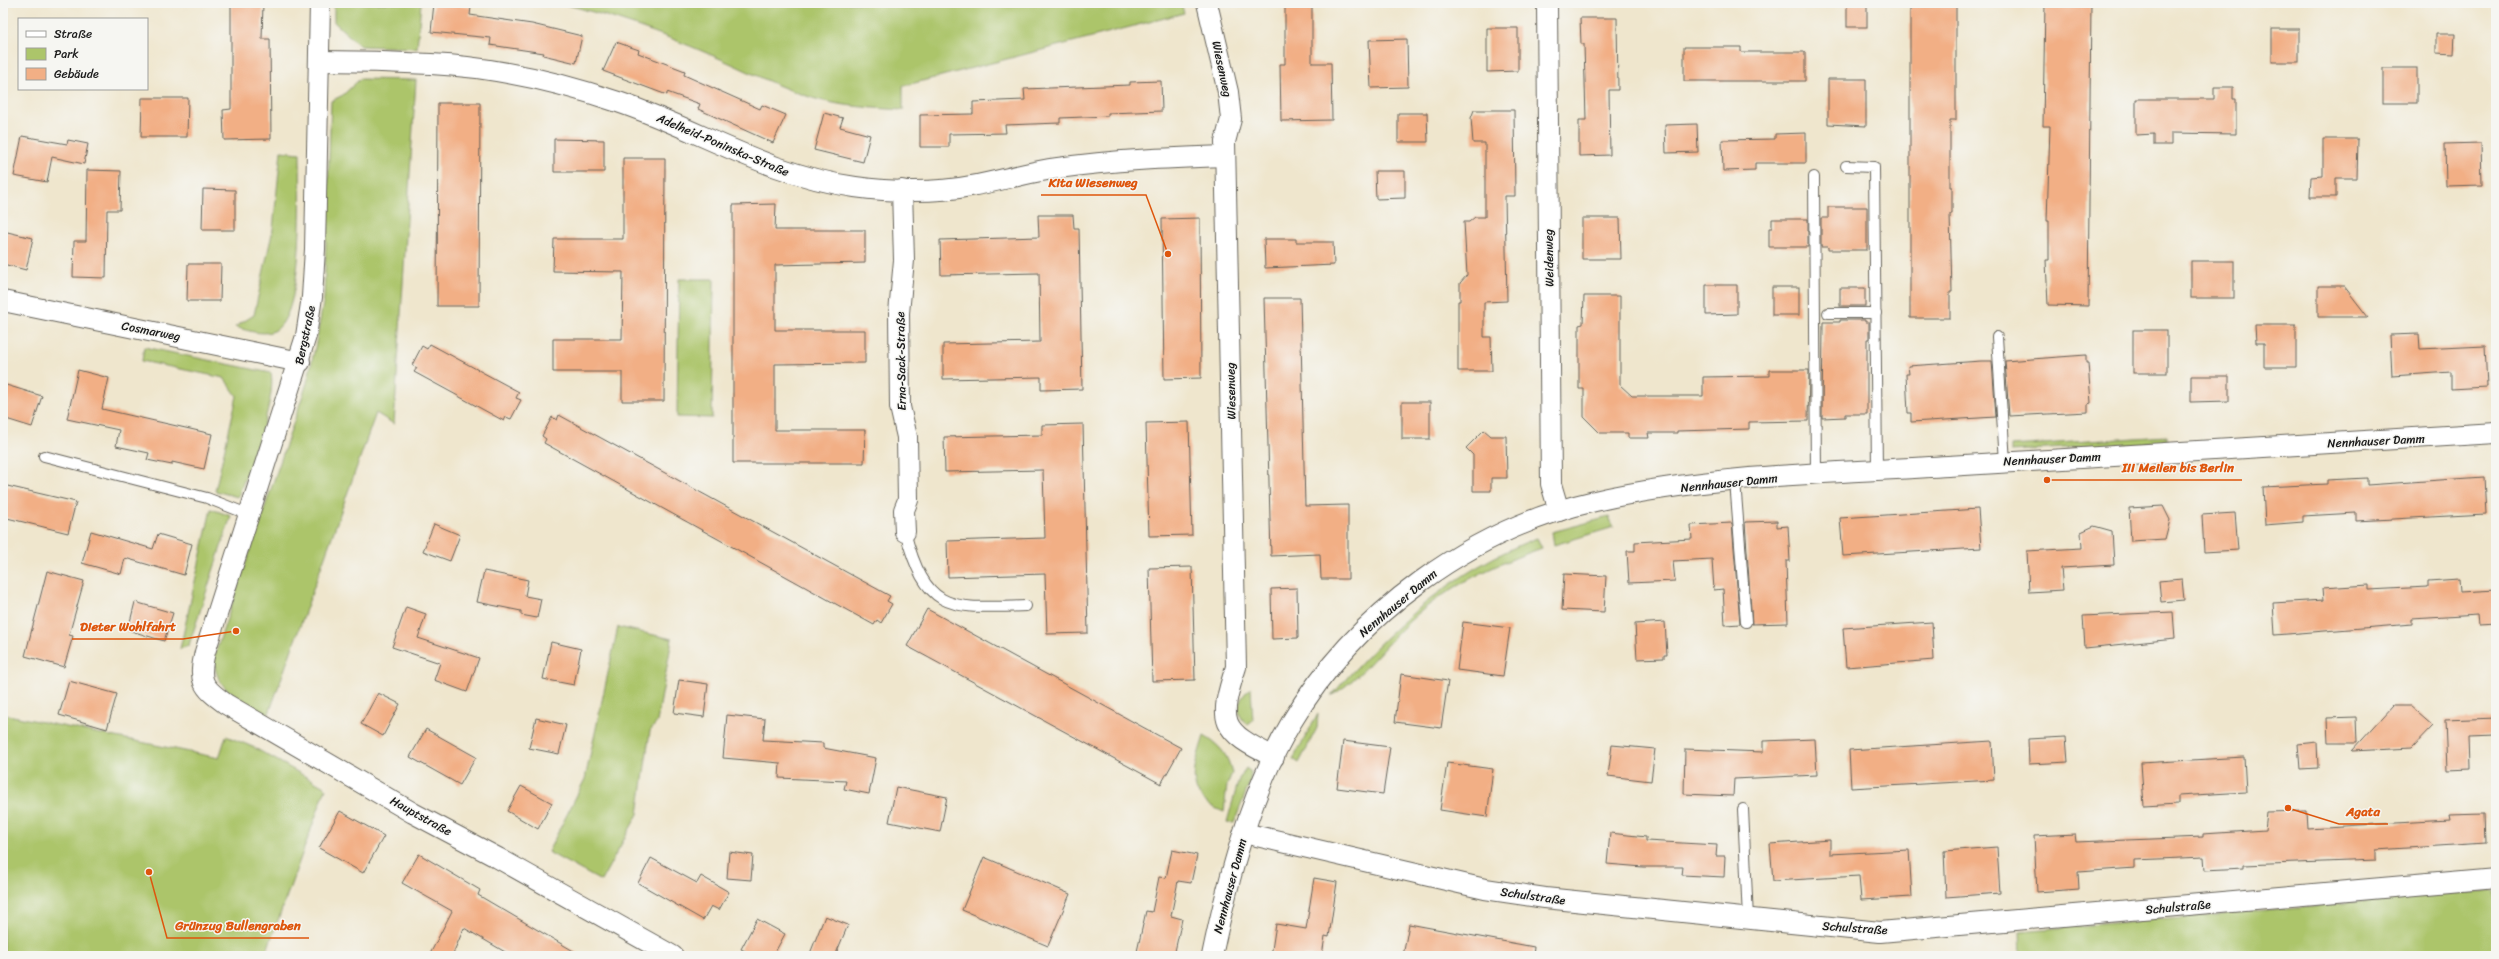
<svg xmlns="http://www.w3.org/2000/svg" width="2499" height="959" font-family="Sriracha,sans-serif">
	<style>
		.green { fill: #acc56a; stroke: #647043 }
		.building { fill: #f2af85 }
		.lines { fill: none; stroke-linecap: round; stroke-linejoin: round }
		.lane-casing { stroke: #66635a; stroke-width: 12 }
		.street-casing { stroke: #66635a; stroke-width: 22 }
		.lane { stroke: #fff; stroke-width: 10 }
		.street { stroke: #fff; stroke-width: 20 }
		.labels { text-anchor: middle; dominant-baseline: central; stroke-width: 3; stroke-linejoin: round; paint-order: stroke }
		.street-label { font-size: 12px; fill: #1c1c1c; stroke: #f6f6f2 }
		.leader { fill: none; stroke: #de560d; stroke-width: 1.5 }
		.callout-dot { fill: #de560d; stroke: #f6f6f2; stroke-width: 1.5 }
		.callout-label { font-size: 13px; text-anchor: middle; font-weight: bold; fill: #de560d; stroke: #f6f6f2; stroke-width: 3; stroke-linejoin: round; paint-order: stroke }
	</style>
	<rect width="100%" height="100%" fill="#f6f6f2"/>
	<filter id="ink" filterUnits="userSpaceOnUse"><feTurbulence type="fractalNoise" baseFrequency=".025" numOctaves="2"/><feDisplacementMap in="SourceGraphic" scale="8" xChannelSelector="R" yChannelSelector="G"/><feConvolveMatrix kernelMatrix="1 2 1 2 8 2 1 2 1" color-interpolation-filters="sRGB"/></filter>
	<filter id="wash" filterUnits="userSpaceOnUse"><feTurbulence type="fractalNoise" baseFrequency=".012" numOctaves="4" result="noise"/><feDisplacementMap in="SourceGraphic" scale="16" xChannelSelector="R" yChannelSelector="G"/><feGaussianBlur stdDeviation="0.9" result="paint"/><feColorMatrix in="noise" values="0 0 0 0 0 0 0 0 0 0 0 0 0 0 0 0 0 1.4 0 .05"/><feComposite in="paint" operator="in"/></filter>
	<g filter="url(#wash)">
		<rect width="100%" height="100%" fill="#efe6cd"/>
		<!-- green -->
		<g class="green">
			<polygon points="334,3 421,3 417,48 360,46 334,22"/>
			<path d="M560,3H1181L1184,13L903,86V110C874,108 845,107 816,99C778,88 745,69 709,54C660,33 611,16 560,3Z"/>
			<path d="M360,79L416,80L394,424L376,413L268,716C242,701 214,691 214,657L307,383L316,343L324,298L331,101L343,95Z"/>
			<path d="M281,151L300,153C300,186 306,315 274,331C262,336 246,330 235,327L254,315L273,229Z"/>
			<polygon points="679,279 714,279 712,418 677,417"/>
			<path d="M144,347L271,373C277,401 248,468 238,497L215,491L237,396L224,378L142,361Z"/>
			<polygon points="2167,436 2167,442 2011,451 2011,446"/>
			<polygon points="211,509 231,516 189,645 180,649"/>
			<polygon points="1609,517 1614,527 1554,545 1552,532"/>
			<path d="M1537,538L1542,548C1494,565 1448,586 1411,620C1384,645 1363,677 1331,696C1389,629 1453,570 1537,538Z"/>
			<polygon points="618,627 672,639 657,722 650,731 638,814 601,881 548,852 585,779"/>
			<path d="M1251,688L1253,721L1248,725C1233,713 1238,698 1251,688Z"/>
			<polygon points="3,714 219,758 226,736 253,747 326,788 265,956 3,956"/>
			<polygon points="1318,714 1317,728 1299,763 1293,759"/>
			<path d="M1204,736C1220,745 1228,755 1232,773L1227,785L1224,812C1183,796 1193,771 1204,736Z"/>
			<polygon points="1246,768 1251,772 1250,782 1234,823 1227,822 1239,779"/>
			<polygon points="2496,890 2496,939 2492,956 2021,956 2020,931"/>
		</g>
		<g id="blocks">
			<!-- building -->
			<g class="building">
				<polygon points="231,3 263,3 262,39 270,39 271,139 224,140 223,110 231,109"/>
				<polygon points="434,3 461,3 461,6 471,7 470,15 532,24 582,36 576,63 543,55 544,53 490,45 491,38 431,32"/>
				<polygon points="1285,3 1312,3 1312,63 1331,63 1332,120 1281,121 1280,64 1285,64"/>
				<rect x="1847" y="3" width="20" height="24"/>
				<polygon points="1910,3 1956,3 1956,120 1950,120 1950,187 1952,187 1952,214 1950,214 1952,292 1950,292 1950,318 1910,318"/>
				<polygon points="2045,3 2091,3 2088,306 2048,305 2046,260 2049,260 2049,221 2047,221 2050,126 2043,126"/>
				<polygon points="1580,18 1617,18 1618,90 1609,90 1610,155 1579,156 1579,120 1586,120 1584,44 1581,44"/>
				<polygon points="1487,28 1518,28 1518,71 1487,72"/>
				<rect x="2272" y="29" width="27" height="33"/>
				<polygon points="2436,34 2455,34 2454,54 2436,53"/>
				<polygon points="1407,39 1408,87 1371,88 1369,40"/>
				<polygon points="616,42 639,50 638,53 685,71 684,75 760,109 762,105 786,115 773,143 698,109 700,104 667,92 667,95 603,71"/>
				<polygon points="1684,47 1741,47 1741,52 1805,52 1805,81 1684,81"/>
				<rect x="2383" y="68" width="34" height="35"/>
				<polygon points="1828,79 1866,79 1866,126 1828,124"/>
				<polygon points="1161,81 1162,111 1108,113 1108,116 1060,118 1060,123 1005,125 1006,133 949,134 949,147 920,147 920,115 973,114 973,102 1025,100 1024,89 1130,85 1130,82"/>
				<polygon points="2214,87 2233,87 2233,99 2236,99 2236,134 2171,133 2171,145 2154,145 2154,134 2136,135 2136,99 2214,99"/>
				<polygon points="142,98 188,98 187,137 141,137"/>
				<polygon points="438,103 480,103 479,306 437,306"/>
				<polygon points="1474,110 1514,110 1515,196 1505,196 1507,301 1484,302 1484,337 1491,337 1492,371 1458,371 1458,301 1460,301 1460,283 1467,275 1464,222 1469,222 1475,217 1485,217 1485,143 1473,143 1471,118"/>
				<polygon points="824,113 843,118 840,127 870,135 863,162 814,150"/>
				<polygon points="1398,113 1427,113 1428,142 1398,142"/>
				<polygon points="1697,124 1698,152 1666,153 1665,125"/>
				<polygon points="1806,133 1806,163 1755,163 1755,170 1723,171 1722,140 1775,139 1775,134"/>
				<polygon points="22,136 67,144 68,140 88,144 84,164 52,157 47,182 14,176"/>
				<polygon points="554,139 604,140 604,172 554,172"/>
				<polygon points="2323,139 2358,139 2357,178 2336,178 2336,197 2310,197 2311,177 2323,176"/>
				<polygon points="2481,143 2482,185 2446,186 2445,144"/>
				<polygon points="623,158 665,158 664,401 622,401 622,372 553,372 553,339 622,339 623,272 553,271 554,239 623,239"/>
				<polygon points="87,170 121,171 120,210 107,210 106,278 73,277 74,241 86,241"/>
				<polygon points="1375,171 1405,171 1405,198 1376,199"/>
				<polygon points="203,189 235,190 235,230 202,230"/>
				<polygon points="776,204 775,230 865,230 865,263 775,265 775,330 865,330 865,363 775,364 775,430 865,430 864,463 733,463 733,205"/>
				<polygon points="1828,207 1867,207 1867,250 1828,250 1828,247 1821,247 1821,218 1828,218"/>
				<polygon points="1038,215 1073,215 1074,228 1079,228 1082,389 1041,390 1041,377 943,379 943,344 1040,342 1039,273 941,275 940,240 1039,237"/>
				<polygon points="1200,218 1201,378 1164,379 1162,219"/>
				<polygon points="1582,218 1620,218 1621,259 1582,259"/>
				<polygon points="1772,219 1808,219 1808,247 1769,247 1769,228 1772,228"/>
				<polygon points="3,231 33,238 26,270 3,264"/>
				<polygon points="1264,239 1296,239 1296,242 1333,242 1334,265 1265,268"/>
				<rect x="2191" y="261" width="43" height="37"/>
				<polygon points="188,264 221,264 220,301 187,301"/>
				<polygon points="1706,285 1737,285 1737,314 1706,315"/>
				<polygon points="2318,286 2344,286 2368,317 2318,317"/>
				<rect x="1772" y="287" width="27" height="28"/>
				<rect x="1840" y="288" width="25" height="18"/>
				<polygon points="1584,296 1620,296 1620,385 1632,396 1703,396 1703,377 1769,376 1769,370 1809,370 1808,421 1749,422 1749,429 1677,431 1677,433 1648,433 1649,438 1628,438 1628,433 1600,433 1584,417 1584,389 1579,389 1579,325 1583,324"/>
				<polygon points="1264,298 1300,298 1305,506 1348,505 1348,579 1321,579 1320,554 1271,556"/>
				<polygon points="1840,320 1865,320 1865,322 1869,322 1869,339 1867,339 1867,414 1845,414 1845,417 1822,418 1823,322 1840,322"/>
				<polygon points="2255,325 2296,325 2296,367 2264,367 2264,343 2256,343"/>
				<rect x="2133" y="330" width="34" height="43"/>
				<polygon points="2419,334 2420,349 2485,346 2487,387 2451,389 2451,372 2392,376 2390,335"/>
				<polygon points="430,344 519,392 516,398 521,400 511,419 506,417 504,421 414,372 417,368 412,365 422,346 427,349"/>
				<polygon points="2086,355 2086,363 2088,363 2091,403 2088,404 2088,412 2009,416 2005,361"/>
				<polygon points="1981,361 1992,361 1996,417 1911,422 1911,413 1908,413 1906,374 1909,374 1908,366"/>
				<polygon points="78,370 109,378 102,409 212,434 204,469 172,462 172,465 147,460 149,453 116,446 119,430 67,419"/>
				<polygon points="2191,376 2229,376 2229,401 2191,402"/>
				<polygon points="3,384 42,396 32,427 3,418"/>
				<rect x="1402" y="402" width="28" height="37"/>
				<polygon points="559,415 890,596 887,601 892,604 881,623 877,620 874,625 544,443 546,439 542,436 552,417 557,420"/>
				<polygon points="1189,422 1192,535 1149,536 1146,423"/>
				<polygon points="1083,424 1088,633 1047,634 1045,574 948,577 947,541 1045,538 1043,470 945,472 944,437 1042,435 1042,425"/>
				<polygon points="1484,430 1491,436 1506,436 1507,478 1491,478 1491,491 1473,491 1473,455 1466,448"/>
				<polygon points="2484,477 2486,514 2356,521 2356,513 2303,516 2303,522 2265,525 2263,487 2327,484 2327,480 2367,478 2367,485"/>
				<polygon points="3,485 76,502 68,533 3,517"/>
				<polygon points="2163,506 2170,520 2165,539 2131,541 2129,508"/>
				<polygon points="1978,509 1981,548 1843,556 1840,518"/>
				<polygon points="2235,513 2238,550 2204,552 2202,515"/>
				<polygon points="1777,521 1777,527 1788,526 1790,561 1786,561 1788,623 1752,624 1745,522"/>
				<polygon points="1732,523 1740,624 1725,625 1723,589 1714,590 1712,559 1673,561 1675,581 1629,583 1627,551 1635,551 1635,542 1692,539 1691,525"/>
				<polygon points="434,524 460,535 450,561 423,551"/>
				<polygon points="2094,526 2112,531 2114,565 2061,568 2063,590 2029,592 2027,551 2082,548 2081,532"/>
				<polygon points="91,531 153,549 158,534 192,544 184,575 125,558 121,574 82,563"/>
				<polygon points="1192,567 1195,680 1152,681 1149,568"/>
				<polygon points="47,571 84,581 69,635 73,636 64,667 25,656"/>
				<polygon points="484,571 528,580 525,596 541,599 537,618 521,615 521,611 477,602"/>
				<polygon points="1564,574 1606,576 1604,612 1562,610"/>
				<polygon points="2182,579 2184,600 2161,602 2159,581"/>
				<polygon points="2459,579 2460,592 2496,590 2496,624 2479,625 2478,615 2412,619 2412,624 2275,635 2273,603 2324,600 2323,588 2369,585 2369,590 2428,587 2428,581"/>
				<polygon points="1297,588 1298,638 1272,639 1271,589"/>
				<polygon points="135,602 173,613 164,641 128,630"/>
				<polygon points="406,607 426,614 418,638 479,658 467,692 434,680 440,663 392,647"/>
				<polygon points="927,609 1181,748 1161,784 907,646"/>
				<polygon points="2173,612 2175,639 2085,648 2083,616"/>
				<polygon points="1463,622 1510,628 1503,676 1457,670"/>
				<polygon points="1665,622 1667,655 1664,655 1664,658 1637,659 1635,624"/>
				<polygon points="1932,622 1934,660 1846,667 1843,628"/>
				<polygon points="551,642 581,649 574,685 543,679"/>
				<polygon points="1401,674 1448,681 1441,728 1395,722"/>
				<polygon points="679,680 708,684 704,717 674,713"/>
				<polygon points="69,681 117,694 107,729 59,715"/>
				<polygon points="378,693 400,704 383,736 361,724"/>
				<polygon points="2393,706 2410,706 2433,726 2412,748 2352,751"/>
				<polygon points="727,715 765,719 763,740 823,743 823,748 876,758 869,794 844,789 846,781 779,778 780,763 723,758"/>
				<polygon points="2356,717 2357,743 2328,743 2327,718"/>
				<polygon points="536,718 566,725 559,754 529,748"/>
				<polygon points="2496,718 2496,736 2469,737 2470,769 2447,770 2445,720"/>
				<polygon points="426,729 476,757 460,785 410,757"/>
				<polygon points="2066,737 2068,762 2029,764 2028,739"/>
				<polygon points="1815,739 1817,775 1734,779 1733,796 1684,794 1685,749 1763,752 1763,741"/>
				<polygon points="1343,741 1390,747 1383,794 1337,788"/>
				<polygon points="1992,741 1994,780 1851,788 1849,750"/>
				<polygon points="2317,742 2318,768 2300,769 2298,744"/>
				<polygon points="1612,745 1655,749 1651,781 1608,776"/>
				<polygon points="2244,757 2246,792 2178,796 2178,804 2144,806 2141,763"/>
				<polygon points="1447,763 1493,769 1487,817 1440,810"/>
				<polygon points="521,786 552,803 538,829 507,811"/>
				<polygon points="896,787 947,797 940,832 889,822"/>
				<polygon points="340,811 384,836 363,873 319,848"/>
				<polygon points="2306,811 2307,828 2449,820 2448,815 2484,814 2485,843 2376,850 2376,860 2244,865 2244,868 2205,870 2204,857 2135,860 2135,868 2078,872 2079,889 2037,892 2034,836 2075,834 2076,842 2203,837 2203,834 2265,830 2267,812"/>
				<polygon points="1610,833 1646,837 1646,841 1717,845 1716,856 1725,856 1724,877 1682,875 1683,867 1643,867 1607,864"/>
				<polygon points="1830,840 1830,854 1909,850 1912,897 1861,900 1859,876 1773,881 1770,844"/>
				<polygon points="1997,847 2000,893 1946,897 1944,851"/>
				<polygon points="1172,850 1197,855 1191,883 1178,881 1171,916 1182,919 1174,956 1136,956 1146,911 1152,912 1159,877 1166,878"/>
				<polygon points="729,852 753,855 751,880 727,878"/>
				<polygon points="419,854 480,890 478,895 582,956 512,956 464,928 452,956 429,956 452,911 402,883"/>
				<polygon points="984,857 1070,894 1048,946 962,910"/>
				<polygon points="651,858 697,883 701,876 729,892 719,910 711,906 703,920 638,883"/>
				<polygon points="1314,878 1337,882 1329,937 1325,936 1322,956 1271,956 1276,924 1306,929"/>
				<polygon points="825,916 848,925 835,956 809,956"/>
				<polygon points="757,919 785,934 773,956 755,956 741,949"/>
				<polygon points="1409,924 1534,947 1533,956 1403,956"/>
			</g>
		</g>
	</g>
	<g filter="url(#ink)">
		<use href="#blocks" fill-opacity="0" stroke="#66635a" stroke-width="1"/>
		<g class="lines">
			<!-- lane casing -->
			<g class="lane-casing">
				<g id="lane">
					<polyline points="1846,166 1874,167 1877,471"/>
					<polyline points="1814,177 1816,475"/>
					<polyline points="1828,313 1876,313"/>
					<polyline points="1997,337 2005,462"/>
					<polyline points="44,456 207,498 250,515"/>
					<polyline points="1735,481 1746,622"/>
					<path d="M905,532C927,614 950,608 1026,606"/>
					<polyline points="1743,809 1748,919"/>
				</g>
			</g>
			<!-- street casing -->
			<g class="street-casing">
				<g id="street">
					<path d="M320,3L315,249L312,297L306,336L205,652C198,681 202,687 226,704L413,813L498,858L673,956"/>
					<path d="M1207,3L1228,92L1231,119L1225,142L1236,667C1218,722 1220,731 1274,757"/>
					<polyline points="1547,3 1551,484 1559,511"/>
					<path d="M319,61C356,61 394,62 431,64C494,67 559,82 618,102C701,130 765,174 855,187C889,192 937,193 971,186C1000,181 1028,172 1058,168C1114,160 1169,158 1225,156"/>
					<polyline points="902,190 904,260 899,313 900,407 907,437 908,500 904,510 905,532"/>
					<polyline points="3,301 300,362"/>
					<polyline points="1244,833 1485,889 1545,898 1880,932 2496,878"/>
					<path d="M1212,956C1228,879 1251,791 1291,723C1356,613 1471,529 1595,501C1710,475 1831,473 1948,466C2131,454 2314,444 2496,433"/>
				</g>
			</g>
			<!-- lane -->
			<use href="#lane" class="lane"/>
			<!-- street -->
			<use href="#street" class="street"/>
		</g>
	</g>
	<g class="labels">
		<!-- street labels -->
		<g class="street-label">
			<text transform="translate(1222 69) rotate(78)">Wiesenweg</text>
			<text transform="translate(723 145) rotate(23)">Adelheid-Poninska-Straße</text>
			<text transform="translate(1549 258) rotate(-91)">Weidenweg</text>
			<text transform="translate(151 331) rotate(11)">Cosmarweg</text>
			<text transform="translate(305 335) rotate(-78)">Bergstraße</text>
			<text transform="translate(901 361) rotate(-91)">Erna-Sack-Straße</text>
			<text transform="translate(1231 391) rotate(-91)">Wiesenweg</text>
			<text transform="translate(2376 441) rotate(-3)">Nennhauser Damm</text>
			<text transform="translate(2052 459) rotate(-3)">Nennhauser Damm</text>
			<text transform="translate(1729 483) rotate(-6)">Nennhauser Damm</text>
			<text transform="translate(1398 603) rotate(-40)">Nennhauser Damm</text>
			<text transform="translate(421 816) rotate(29)">Hauptstraße</text>
			<text transform="translate(1230 886) rotate(-75)">Nennhauser Damm</text>
			<text transform="translate(1533 896) rotate(8)">Schulstraße</text>
			<text transform="translate(2178 907) rotate(-5)">Schulstraße</text>
			<text transform="translate(1855 928) rotate(4)">Schulstraße</text>
		</g>
	</g>
	<!-- callouts -->
	<path class="leader" d="M1168 254L1146 195H1041M2047 480L2113 480H2242M236 631L183 639H72M2288 808L2339 824H2388M149 872L167 938H309"/>
	<g class="callout-dot">
		<circle cx="1168" cy="254" r="4"/>
		<circle cx="2047" cy="480" r="4"/>
		<circle cx="236" cy="631" r="4"/>
		<circle cx="2288" cy="808" r="4"/>
		<circle cx="149" cy="872" r="4"/>
	</g>
	<g class="callout-label">
		<text x="1093" y="187">Kita Wiesenweg</text>
		<text x="2178" y="472">III Meilen bis Berlin</text>
		<text x="128" y="631">Dieter Wohlfahrt</text>
		<text x="2363" y="816">Agata</text>
		<text x="238" y="930">Grünzug Bullengraben</text>
	</g>
	<!-- margin -->
	<rect width="2499" height="959" fill="none" stroke="#f6f6f2" stroke-width="16"/>
	<!-- legend -->
	<rect x="18" y="18" width="130" height="72" fill="#f6f6f2" stroke="#9f9f9c"/>
	<rect x="26" y="31" width="20" height="6" fill="#ffffff" stroke="#9f9f9c"/>
	<text x="54" y="38" font-size="12" fill="#1c1c1c">Straße</text>
	<rect x="26" y="48" width="20" height="12" fill="#acc56a" stroke="#9f9f9c"/>
	<text x="54" y="58" font-size="12" fill="#1c1c1c">Park</text>
	<rect x="26" y="68" width="20" height="12" fill="#f2af85" stroke="#9f9f9c"/>
	<text x="54" y="78" font-size="12" fill="#1c1c1c">Gebäude</text>
</svg>
